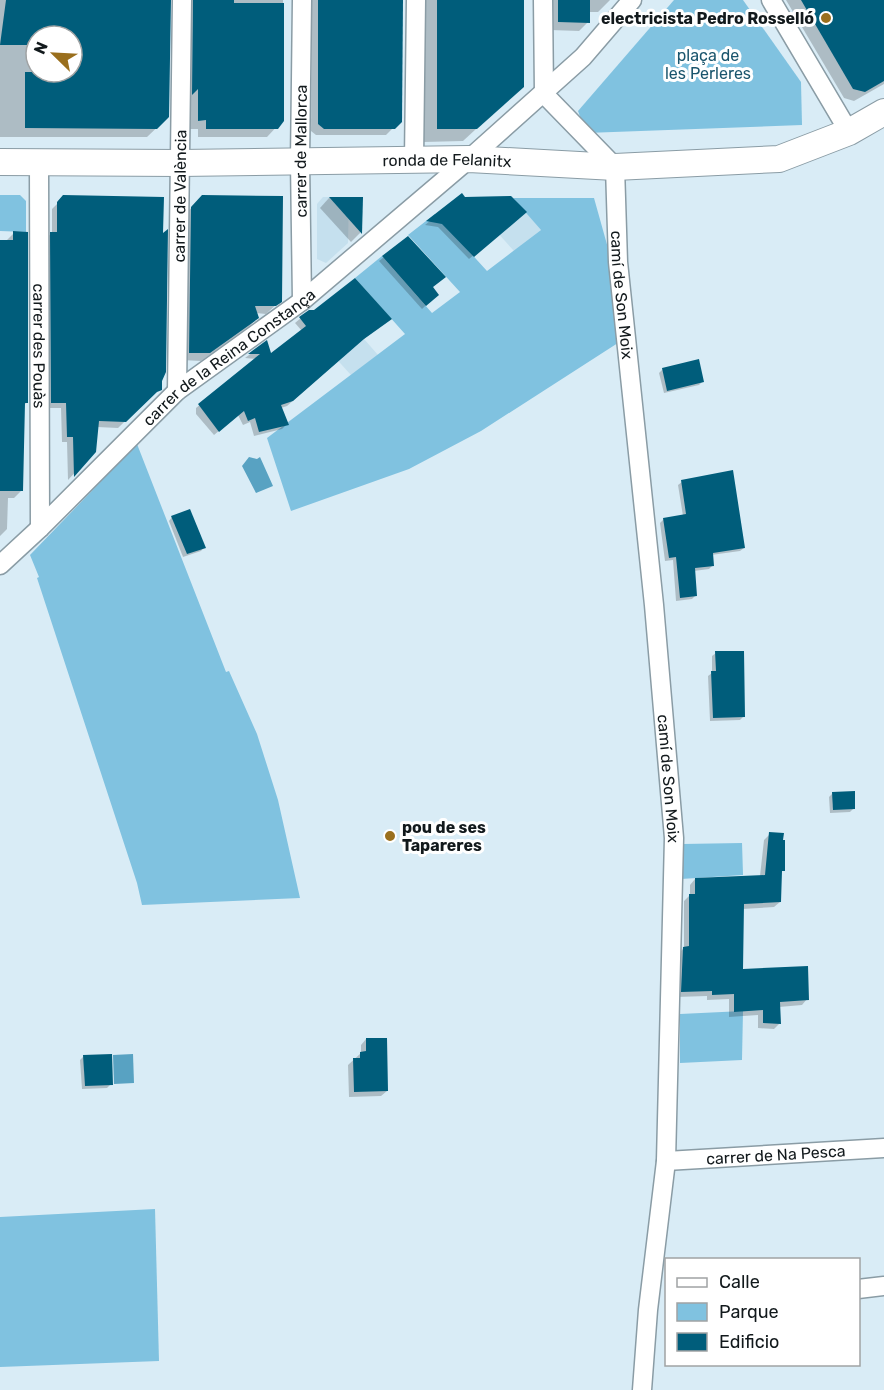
<svg xmlns="http://www.w3.org/2000/svg" width="884" height="1390" font-family="Rubik,sans-serif">
	<style>
		.built { fill: #c5e0ee }
		.green { fill: #80c2e0 }
		.water { fill: #58a2c2 }
		.shadow { fill: #0003; fill-rule: evenodd }
		.building { fill: #005d7b }
		.lines { fill: none; stroke-linecap: round; stroke-linejoin: round }
		.street-casing { stroke: #8a9ca5; stroke-width: 21 }
		.secondary-casing { stroke: #8a9ca5; stroke-width: 28 }
		.street { stroke: #fff; stroke-width: 18 }
		.secondary { stroke: #fff; stroke-width: 26 }
		.poi-dot { fill: #9a6f1d; stroke: #fff; stroke-width: 2 }
		.labels { text-anchor: middle; dominant-baseline: central; stroke-width: 6; stroke-linejoin: round; paint-order: stroke }
		.poi-label { font-size: 16px; font-weight: bold; fill: #12191c; stroke: #fff; text-anchor: end }
		.park-label { font-size: 16px; fill: #1a556d; stroke: #fff }
		.street-label { font-size: 16px; fill: #12191c; stroke: #fff }
	</style>
	<rect width="100%" height="100%" fill="#d9ecf6"/>
	<!-- built -->
	<g class="built">
		<polygon points="512,196 541,230 514,251 465,197"/>
		<polygon points="323,197 349,197 348,243 326,263 317,259 317,204"/>
		<polygon points="329,299 378,355 351,375 301,320"/>
	</g>
	<!-- green -->
	<g class="green">
		<polygon points="674,0 743,0 801,82 802,125 586,133 578,111"/>
		<polygon points="0,195 20,195 26,201 26,232 0,231"/>
		<polygon points="513,198 594,198 613,266 621,341 481,431 409,469 291,511 267,438 405,334 355,278 382,256 432,313 460,292 408,235 435,214 487,271 541,230"/>
		<polygon points="137,444 226,672 229,671 257,734 278,800 300,898 142,905 137,883 37,578 39,577 30,555"/>
		<polygon points="742,843 743,875 681,879 682,844"/>
		<polygon points="743,1011 742,1060 680,1063 680,1014"/>
		<polygon points="155,1209 159,1361 0,1367 0,1217"/>
	</g>
	<!-- water -->
	<g class="water">
		<polygon points="249,457 257,459 260,457 273,486 256,493 242,466"/>
		<polygon points="133,1054 134,1083 114,1084 113,1055"/>
	</g>
	<!-- shadow -->
	<g class="shadow">
		<path d="M0,0H169L168,117L147,137H0ZM36,36H72V72H36Z"/>
		<polygon points="178,0 283,0 282,121 267,137 198,137 198,129 190,129 189,96"/>
		<polygon points="312,0 401,0 400,121 386,135 316,135 311,131"/>
		<polygon points="425,0 523,0 512,96 463,141 424,142"/>
		<polygon points="550,0 610,0 598,12 588,12 588,22 579,31 550,30"/>
		<polygon points="786,0 884,0 884,84 854,101 844,98"/>
		<polygon points="461,195 465,198 521,216 469,259 438,227 425,225"/>
		<polygon points="64,197 161,386 118,428 97,427 94,452 68,480 67,442 62,442 61,408 46,408 45,239 52,233 52,209"/>
		<polygon points="203,197 280,301 266,314 256,313 258,317 250,326 201,361 181,360 183,216"/>
		<polygon points="329,198 362,198 360,233 351,242 320,208"/>
		<polygon points="14,233 27,402 23,406 21,491 14,498 8,498 7,529 0,536 0,241 6,241"/>
		<polygon points="408,238 437,295 422,309 379,261"/>
		<polygon points="309,311 390,319 357,344 287,406 281,408 287,424 282,429 254,436 250,422 243,425 238,415 214,435 196,414 196,408 256,359 245,358 249,355 266,343 270,356 302,331 295,323"/>
		<polygon points="663,369 703,381 699,385 664,393 659,373"/>
		<polygon points="682,482 744,548 740,551 711,555 713,565 709,569 694,571 696,595 692,599 676,601 673,560 665,561 660,523 664,519 683,516 678,485"/>
		<polygon points="172,517 204,547 201,551 183,557 169,521"/>
		<polygon points="716,653 744,716 740,720 710,721 708,676 712,673 712,656"/>
		<polygon points="833,793 854,808 850,812 830,813 829,797"/>
		<polygon points="770,834 783,870 781,873 780,902 774,907 742,909 741,970 807,999 802,1005 779,1007 780,1023 774,1029 758,1028 758,1015 729,1017 729,999 707,1000 707,996 676,997 678,954 684,948 684,901 690,895 690,885 695,879 760,876 764,840"/>
		<polygon points="366,1039 387,1091 381,1096 349,1097 348,1065 361,1053 361,1045"/>
		<polygon points="84,1056 111,1084 107,1088 82,1089 80,1060"/>
	</g>
	<!-- building -->
	<g class="building">
		<polygon points="6,0 171,0 169,117 157,129 25,128 25,72 72,72 72,36 36,36 36,45 0,45"/>
		<polygon points="193,0 234,0 234,3 284,3 284,121 278,129 206,129 206,120 198,121 198,89 192,95"/>
		<polygon points="318,0 403,0 402,122 395,129 324,129 318,124"/>
		<polygon points="437,0 524,0 524,87 477,129 437,129"/>
		<polygon points="558,0 590,0 590,23 558,22"/>
		<polygon points="801,0 884,0 884,81 865,92 853,89"/>
		<polygon points="462,193 465,197 511,196 527,212 474,257 442,224 426,221"/>
		<polygon points="63,195 164,197 163,233 168,229 166,372 162,381 162,390 157,392 126,422 99,421 96,452 74,477 73,437 67,437 66,403 51,403 50,232 57,232 57,202"/>
		<polygon points="202,195 283,196 282,302 276,306 255,306 259,318 210,353 189,353 191,207"/>
		<polygon points="329,197 363,197 362,234"/>
		<polygon points="13,231 28,232 28,403 25,403 23,491 0,491 0,240 13,240"/>
		<polygon points="408,236 446,277 433,287 439,295 426,306 382,256"/>
		<polygon points="355,278 392,319 364,339 293,401 281,405 289,425 259,432 255,418 248,421 244,411 219,432 198,404 260,354 248,354 267,340 271,353 306,326 299,317 309,310 314,310"/>
		<polygon points="699,359 704,382 667,391 662,368"/>
		<polygon points="733,470 745,548 713,553 714,566 695,568 697,596 680,598 676,557 669,558 663,518 686,514 681,480"/>
		<polygon points="190,509 206,548 187,554 171,516"/>
		<polygon points="715,651 744,651 745,717 713,718 711,671 716,671"/>
		<polygon points="855,791 855,809 833,810 832,792"/>
		<polygon points="769,832 784,833 783,840 785,840 785,871 782,871 781,902 744,904 743,969 808,966 809,1000 780,1002 781,1024 763,1023 763,1010 734,1012 734,994 712,995 712,991 681,992 683,947 689,946 689,894 695,894 695,878 765,875"/>
		<polygon points="366,1038 387,1038 388,1091 354,1092 353,1058 360,1058 360,1052 366,1051"/>
		<polygon points="112,1054 113,1085 85,1086 83,1055"/>
	</g>
	<g class="lines">
		<!-- street casing -->
		<g class="street-casing">
			<g id="street">
				<polyline points="543,0 544,94"/>
				<polyline points="771,0 849,132"/>
				<path id="s1" d="M544,94L615,167L618,262L654,605L674,838L666,1161L648,1310L642,1390"/>
				<polyline points="414,160 416,0"/>
				<path id="s2" d="M39,163L40,528"/>
				<path id="s3" d="M302,301L300,161L302,0"/>
				<path id="s4" d="M177,391L182,0"/>
				<path id="s5" d="M0,565L40,528L177,391L302,301L469,159L583,57L632,0"/>
				<path id="s6" d="M666,1161L884,1148"/>
				<polyline points="858,1289 884,1286"/>
			</g>
		</g>
		<!-- secondary casing -->
		<g class="secondary-casing">
			<g id="secondary">
				<path id="s7" d="M0,162L180,163L469,159L615,167L779,159L849,132L884,112"/>
			</g>
		</g>
		<!-- street -->
		<use href="#street" class="street"/>
		<!-- secondary -->
		<use href="#secondary" class="secondary"/>
	</g>
	<!-- markers -->
	<g class="poi-dot">
		<circle cx="826" cy="18" r="6"/>
		<circle cx="390" cy="836" r="6"/>
	</g>
	<g class="labels">
		<!-- poi labels -->
		<g class="poi-label">
			<text x="814" y="18">electricista Pedro Rosselló</text>
			<text x="402" y="827" text-anchor="start">pou de ses<tspan x="402" dy="18">Tapareres</tspan></text>
		</g>
		<!-- park labels -->
		<g class="park-label">
			<text x="708" y="55">plaça de<tspan x="708" dy="18">les Perleres</tspan></text>
		</g>
		<!-- street labels -->
		<g class="street-label">
			<text stroke="none"><textPath href="#s3" startOffset="150">carrer de Mallorca</textPath></text>
			<text stroke="none"><textPath href="#s7" startOffset="447">ronda de Felanitx</textPath></text>
			<text stroke="none"><textPath href="#s4" startOffset="195">carrer de València</textPath></text>
			<text stroke="none"><textPath href="#s1" startOffset="230">camí de Son Moix</textPath></text>
			<text stroke="none"><textPath href="#s2" startOffset="183">carrer des Pouàs</textPath></text>
			<text stroke="none"><textPath href="#s5" startOffset="310">carrer de la Reina Constança</textPath></text>
			<text stroke="none"><textPath href="#s1" startOffset="716">camí de Son Moix</textPath></text>
			<text stroke="none"><textPath href="#s6" startOffset="110">carrer de Na Pesca</textPath></text>
		</g>
	</g>
	<!-- legend -->
	<rect x="665" y="1258" width="195" height="108" fill="#ffffff" stroke="#a0a3a4" stroke-width="1.5"/>
	<rect x="677" y="1278" width="30" height="9" fill="#ffffff" stroke="#a0a3a4" stroke-width="1.5"/>
	<text x="719" y="1288" font-size="18" fill="#12191c">Calle</text>
	<rect x="677" y="1303" width="30" height="18" fill="#80c2e0" stroke="#a0a3a4" stroke-width="1.5"/>
	<text x="719" y="1318" font-size="18" fill="#12191c">Parque</text>
	<rect x="677" y="1333" width="30" height="18" fill="#005d7b" stroke="#a0a3a4" stroke-width="1.5"/>
	<text x="719" y="1348" font-size="18" fill="#12191c">Edificio</text>
	<!-- north arrow -->
	<g transform="translate(54 54) rotate(294)"><circle r="28" fill="#ffffff" stroke="#a0a3a4" stroke-width="1.5"/>
	<path d="M0-4.5L10 22L0 15L-10 22Z" fill="#9a6f1d"/>
	<text y="-9" font-size="16" font-weight="bold" text-anchor="middle" fill="#12191c">N</text>
	</g>
</svg>
